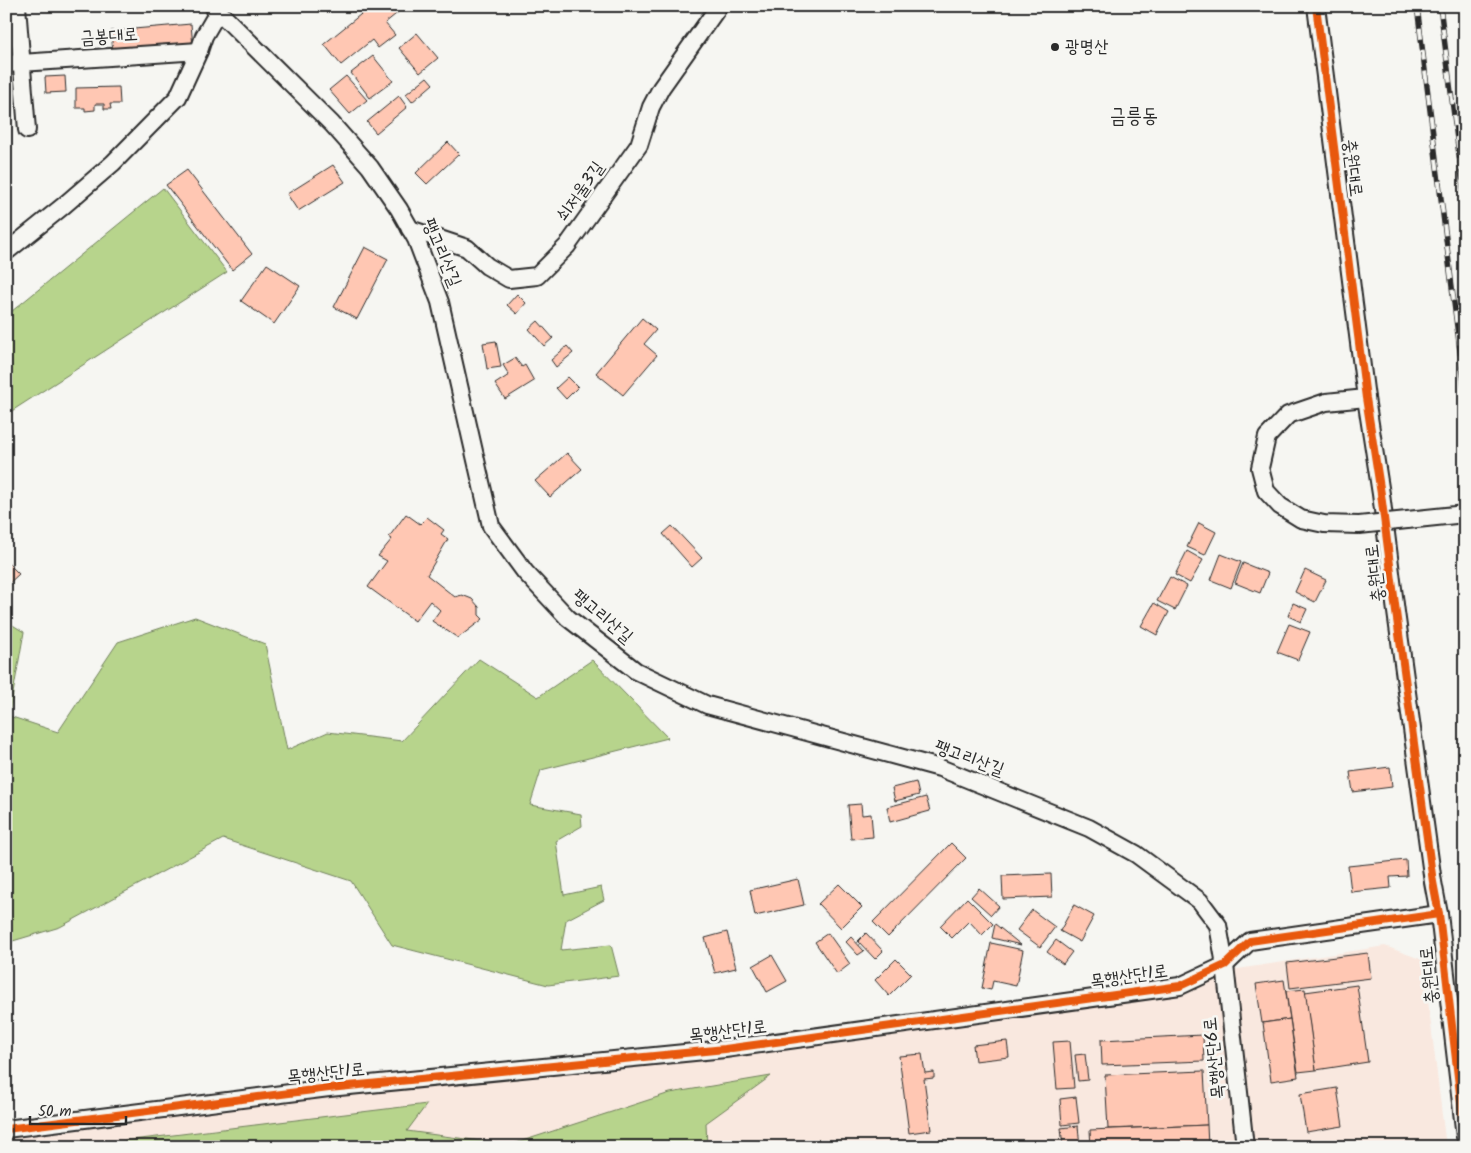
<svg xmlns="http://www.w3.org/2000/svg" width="1471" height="1153" font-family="Kalam,'Poor Story',sans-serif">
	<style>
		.built { fill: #f9e8df }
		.green { fill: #b7d48c; stroke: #71805c }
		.building { fill: #ffc7b3; stroke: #2b2b2b }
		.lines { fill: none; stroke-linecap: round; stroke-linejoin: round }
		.minor-casing { stroke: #2b2b2b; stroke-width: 20 }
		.minor { stroke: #f6f6f2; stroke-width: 16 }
		.rail-casing { stroke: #2b2b2b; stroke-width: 5.5 }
		.rail { stroke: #f6f6f2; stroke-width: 4; stroke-dasharray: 11; stroke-linecap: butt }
		.minor-bridge-casing { stroke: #2b2b2b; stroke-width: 20; stroke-linecap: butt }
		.minor-bridge { stroke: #f6f6f2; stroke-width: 16 }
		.cycleway-casing { stroke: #f6f6f2; stroke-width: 11 }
		.cycleway { stroke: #e8590c; stroke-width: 8 }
		.poi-dot { fill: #2b2b2b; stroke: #f6f6f2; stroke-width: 2 }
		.labels { text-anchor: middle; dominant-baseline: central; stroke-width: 5; stroke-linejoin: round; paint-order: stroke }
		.street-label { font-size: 18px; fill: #2b2b2b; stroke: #f6f6f2 }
		.poi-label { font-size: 18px; fill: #2b2b2b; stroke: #f6f6f2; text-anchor: start }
		.quarter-label { font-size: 20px; fill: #2b2b2b; stroke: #f6f6f2 }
	</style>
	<rect width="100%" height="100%" fill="#f6f6f2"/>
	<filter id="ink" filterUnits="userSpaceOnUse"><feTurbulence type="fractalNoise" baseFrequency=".02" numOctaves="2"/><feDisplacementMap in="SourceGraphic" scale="10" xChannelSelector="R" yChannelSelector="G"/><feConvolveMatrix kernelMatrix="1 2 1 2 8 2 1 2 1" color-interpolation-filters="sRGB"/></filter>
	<g filter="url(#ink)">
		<!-- built -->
		<polygon class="built" points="1385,946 1423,960 1446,1147 6,1147 6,1132 751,1045"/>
		<!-- green -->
		<g class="green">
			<polygon points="163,188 227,272 7,414 6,316"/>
			<polygon points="195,617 265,644 287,750 328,732 402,741 479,659 538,697 592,660 668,738 541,770 530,805 581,814 582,826 556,841 564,895 601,887 604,900 566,920 561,950 611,945 619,976 548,985 392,945 351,881 223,839 60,927 6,943 6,621 24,632 9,716 58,732 118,642"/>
			<polygon points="771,1076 706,1123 707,1147 75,1147 427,1104 407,1131 510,1145 670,1093"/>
		</g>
		<!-- building -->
		<g class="building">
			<polygon points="371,6 406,6 385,23 395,35 378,48 372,40 341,65 324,44"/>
			<polygon points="191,24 193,47 113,53 111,31"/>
			<polygon points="417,33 438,58 420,73 399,48"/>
			<polygon points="373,56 393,81 370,98 351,73"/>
			<polygon points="65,76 66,92 46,93 45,77"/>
			<polygon points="346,76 367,100 350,114 329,90"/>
			<polygon points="427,77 433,84 412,102 406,94"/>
			<polygon points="119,87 120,104 110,104 111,109 104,109 104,104 95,104 95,110 85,111 85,108 76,108 76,88"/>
			<polygon points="399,96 407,107 376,133 367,122"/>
			<polygon points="448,142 459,154 427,184 416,173"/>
			<polygon points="333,165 345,182 298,211 287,194"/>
			<polygon points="187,170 252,254 232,270 166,185"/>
			<polygon points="365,247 388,259 357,319 334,307"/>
			<polygon points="267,264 300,286 274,324 241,301"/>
			<polygon points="517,294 526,303 517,314 507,305"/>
			<polygon points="642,318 656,330 644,344 657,355 623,395 596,373"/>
			<polygon points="538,321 553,338 544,346 529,329"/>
			<polygon points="496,341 501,367 487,369 483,343"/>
			<polygon points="567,346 573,353 556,367 551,360"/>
			<polygon points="515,358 522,367 525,365 534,381 505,399 495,384 509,375 503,365"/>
			<polygon points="568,377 578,387 566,399 556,388"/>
			<polygon points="567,453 582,469 550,497 535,481"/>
			<polygon points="406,514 420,524 427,517 444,530 441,534 448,539 427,575 455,597 462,595 472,599 479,607 479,615 483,619 458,638 432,621 440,610 430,601 415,621 368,587 387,561 378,556 392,539 389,537"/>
			<polygon points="1199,523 1216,532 1205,555 1187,547"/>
			<polygon points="672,526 702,558 692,567 663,534"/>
			<polygon points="1187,551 1203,560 1190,583 1175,575"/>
			<polygon points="1221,554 1241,562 1231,588 1211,580"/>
			<polygon points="6,561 19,574 6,586"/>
			<polygon points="1243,563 1268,573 1260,593 1235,583"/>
			<polygon points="1305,570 1326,580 1315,602 1295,592"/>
			<polygon points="1170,577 1187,586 1175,610 1157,601"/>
			<polygon points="1154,603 1169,612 1157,635 1141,626"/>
			<polygon points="1293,603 1307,609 1301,622 1288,616"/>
			<polygon points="1289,624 1310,632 1298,660 1277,652"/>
			<polygon points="1390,767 1392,787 1353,792 1350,772"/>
			<polygon points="916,782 919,795 895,801 892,788"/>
			<polygon points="926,797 930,811 890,822 887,807"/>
			<polygon points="861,804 862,815 871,814 873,837 851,839 848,805"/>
			<polygon points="951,843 966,858 888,937 873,922"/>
			<polygon points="1406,860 1407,876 1390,877 1391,888 1351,892 1348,866"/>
			<polygon points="1051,874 1052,897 1003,899 1002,876"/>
			<polygon points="798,879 804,905 755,916 750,890"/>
			<polygon points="839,884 862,907 841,928 818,904"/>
			<polygon points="979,888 999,906 991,915 971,897"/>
			<polygon points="967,898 993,924 982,935 969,921 952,938 940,926"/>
			<polygon points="1074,905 1094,916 1080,942 1060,931"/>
			<polygon points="1032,910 1055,927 1040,947 1017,930"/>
			<polygon points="995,924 1021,945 992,938"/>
			<polygon points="727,932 736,968 715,973 705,938"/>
			<polygon points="828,933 850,964 837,974 815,942"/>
			<polygon points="866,933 883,951 875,959 858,941"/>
			<polygon points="851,937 864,951 858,955 846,942"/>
			<polygon points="1056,940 1072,952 1063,964 1047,952"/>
			<polygon points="991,943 1023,950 1016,986 993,981 991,990 982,988"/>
			<polygon points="1368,953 1371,978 1290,988 1287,963"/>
			<polygon points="772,955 787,981 767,992 753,966"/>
			<polygon points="896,959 911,974 889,996 875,980"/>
			<polygon points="1284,980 1290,1019 1262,1023 1256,984"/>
			<polygon points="1357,985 1368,1062 1316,1070 1305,992"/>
			<polygon points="1305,989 1316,1070 1298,1072 1286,991"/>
			<polygon points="1290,1019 1298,1077 1271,1081 1263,1023"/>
			<polygon points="1203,1035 1204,1061 1102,1065 1101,1040"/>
			<polygon points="1007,1041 1009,1057 975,1061 973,1045"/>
			<polygon points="1070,1041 1074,1088 1057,1089 1053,1042"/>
			<polygon points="922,1054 925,1073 934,1072 934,1078 924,1079 931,1130 909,1133 899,1056"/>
			<polygon points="1085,1054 1088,1080 1078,1081 1075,1055"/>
			<polygon points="1204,1071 1207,1125 1108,1129 1105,1075"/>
			<polygon points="1337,1088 1343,1126 1306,1132 1300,1094"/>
			<polygon points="1076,1097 1079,1123 1062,1125 1060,1099"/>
			<polygon points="1207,1125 1208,1147 1091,1147 1090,1130"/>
			<polygon points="1078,1126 1080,1147 1063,1147 1061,1128"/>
		</g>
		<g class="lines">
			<!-- minor casing -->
			<g class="minor-casing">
				<g id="minor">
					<polyline points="17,6 27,130"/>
					<polyline points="213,6 332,124 370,167 399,209 416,239 440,302 491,526 525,572 568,618 636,671 707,705 940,768 1089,828 1136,854 1200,901 1218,925 1225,965 1245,1147"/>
					<polyline points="1316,6 1366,398 1381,494 1396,612 1433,882 1439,914 1465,1137"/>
					<polyline points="6,64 199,51"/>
					<polyline points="410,229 467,248 487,266 509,279 537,276 567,246 639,145 651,107 661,88 719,6"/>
					<polyline points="6,252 62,207 113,163 178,97 199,51 204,36 218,12"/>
					<polyline points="1359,525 1324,524 1301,519 1280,506 1266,491 1260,468 1267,437 1288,415 1326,402 1366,398"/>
					<polyline points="6,1129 329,1088 725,1049 1180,986 1225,965 1250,941 1439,914"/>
				</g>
			</g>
			<!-- minor -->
			<use href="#minor" class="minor"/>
			<!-- rail casing -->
			<g class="rail-casing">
				<g id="rail">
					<polyline points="1417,6 1465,391"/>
					<polyline points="1440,6 1465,202"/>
				</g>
			</g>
			<!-- rail -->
			<use href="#rail" class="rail"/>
			<!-- minor-bridge casing -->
			<g class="minor-bridge-casing">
				<polyline id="minor-bridge" points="1359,525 1465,514"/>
			</g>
			<!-- minor-bridge -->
			<use href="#minor-bridge" class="minor-bridge"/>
			<!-- cycleway casing -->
			<g class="cycleway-casing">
				<g id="cycleway">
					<polyline points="1316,6 1366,398 1381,494 1396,612 1433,882 1439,914 1465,1137"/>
					<polyline points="6,1129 329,1088 725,1049 1180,986 1225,965 1250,941 1439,914"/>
				</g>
			</g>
			<!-- cycleway -->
			<use href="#cycleway" class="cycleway"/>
		</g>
	</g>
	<!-- markers -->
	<circle class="poi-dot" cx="1055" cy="47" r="5"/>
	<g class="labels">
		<!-- street labels -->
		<g class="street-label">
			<text transform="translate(109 37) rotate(-4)">금봉대로</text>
			<text transform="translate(1352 168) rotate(83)">충원대로</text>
			<text transform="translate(581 192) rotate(-55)">쇠저울3길</text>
			<text transform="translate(441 253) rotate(67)">팽고리산길</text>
			<text transform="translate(1376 573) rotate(-97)">충원대로</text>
			<text transform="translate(602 617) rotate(40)">팽고리산길</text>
			<text transform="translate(969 759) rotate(20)">팽고리산길</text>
			<text transform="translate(1430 975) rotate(-96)">충원대로</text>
			<text transform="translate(1129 977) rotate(-8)">목행산단1로</text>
			<text transform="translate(728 1032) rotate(-7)">목행산단1로</text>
			<text transform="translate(1215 1058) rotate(-96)">목행산단6로</text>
			<text transform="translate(326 1074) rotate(-6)">목행산단1로</text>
		</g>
		<!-- poi labels -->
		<g class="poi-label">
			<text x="1065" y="47">광명산</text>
		</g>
		<!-- quarter labels -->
		<g class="quarter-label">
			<text x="1134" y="117">금릉동</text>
		</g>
	</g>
	<!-- margin -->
	<rect width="1471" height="1153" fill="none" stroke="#f6f6f2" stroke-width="25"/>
	<rect x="12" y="12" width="1446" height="1128" fill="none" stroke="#2b2b2b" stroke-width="2" filter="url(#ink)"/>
	<!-- scale -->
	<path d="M30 1116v8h96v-8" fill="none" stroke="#2b2b2b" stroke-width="2.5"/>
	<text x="38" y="1116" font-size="15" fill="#2b2b2b" stroke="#f6f6f2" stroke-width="4" paint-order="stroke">50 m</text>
</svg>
